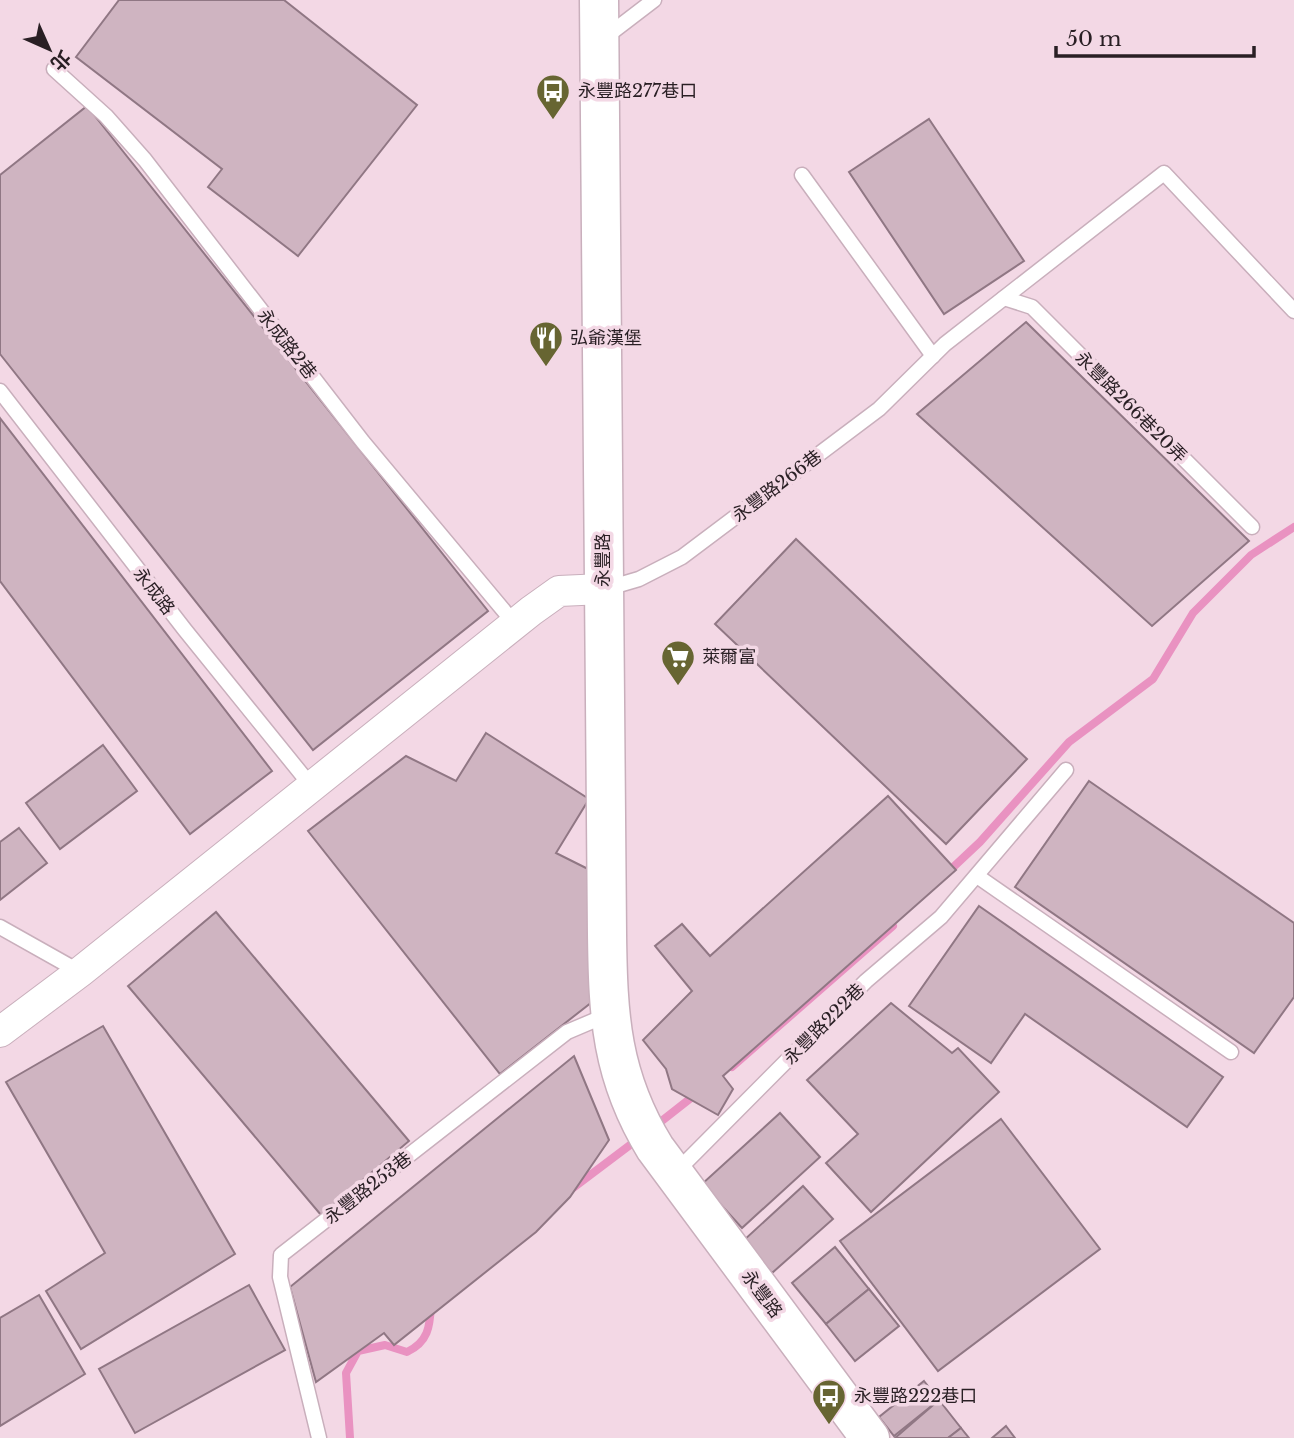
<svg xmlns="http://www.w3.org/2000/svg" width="1294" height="1438" font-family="'Libre Baskerville','Noto Sans TC',serif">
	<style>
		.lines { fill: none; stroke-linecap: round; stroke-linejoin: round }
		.stream { stroke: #e992c1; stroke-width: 8 }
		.building { fill: #cfb4c1; stroke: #907784; stroke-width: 2 }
		.lane-casing { stroke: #c9afbc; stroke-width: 17 }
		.street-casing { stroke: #c9afbc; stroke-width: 32 }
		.secondary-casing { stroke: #c9afbc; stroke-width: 41 }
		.lane { stroke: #fff; stroke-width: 14 }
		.street { stroke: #fff; stroke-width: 30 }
		.secondary { stroke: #fff; stroke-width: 38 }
		.labels { text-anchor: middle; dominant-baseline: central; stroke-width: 7; stroke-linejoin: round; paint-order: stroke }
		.poi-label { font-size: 18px; fill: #291f24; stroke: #f3d8e5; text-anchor: start }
		.street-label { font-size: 18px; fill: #291f24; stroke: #f3d8e5 }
	</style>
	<rect width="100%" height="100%" fill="#f3d8e5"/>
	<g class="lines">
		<!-- stream -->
		<g class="stream">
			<polyline points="947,873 980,842 1069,742 1153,679 1193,613 1251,555 1294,527"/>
			<polyline points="732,1067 893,926"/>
			<polyline points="654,1127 696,1094"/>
			<polyline points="573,1188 638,1139"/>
			<path d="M350,1438L346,1373L358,1351L385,1345L407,1352C428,1342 430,1327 431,1305"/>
		</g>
	</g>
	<!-- building -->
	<g class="building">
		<polygon points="119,0 284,0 417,105 298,256 208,187 222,169 76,57"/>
		<polygon points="87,106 488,611 313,750 0,354 0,175"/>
		<polygon points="929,119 1024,261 944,314 849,172"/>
		<polygon points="1026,322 1249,541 1152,626 917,414"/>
		<polygon points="0,418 272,771 190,834 0,581"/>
		<polygon points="796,539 1027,759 946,844 715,624"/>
		<polygon points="486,733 589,799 556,853 598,874 601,995 500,1074 308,831 406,756 456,781"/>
		<polygon points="103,745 137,791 60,849 26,803"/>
		<polygon points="1089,781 1294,923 1294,997 1254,1053 1015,887"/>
		<polygon points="888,796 956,870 723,1076 733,1089 718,1115 672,1089 666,1069 643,1040 692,991 655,946 682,924 710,956"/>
		<polygon points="19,828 47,863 0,900 0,842"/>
		<polygon points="979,906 1223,1077 1187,1127 1025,1014 991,1063 909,1006"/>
		<polygon points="216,912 409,1141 321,1215 128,986"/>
		<polygon points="891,1003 952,1053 958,1048 999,1092 871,1212 826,1163 858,1134 807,1080"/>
		<polygon points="103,1026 235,1254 81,1349 46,1291 105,1253 6,1082"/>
		<polygon points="574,1056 609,1140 570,1197 536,1232 394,1345 384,1333 316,1382 290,1287"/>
		<polygon points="780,1113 820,1157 742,1228 702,1184"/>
		<polygon points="1001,1119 1100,1249 938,1371 840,1241"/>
		<polygon points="803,1186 833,1219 772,1273 743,1241"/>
		<polygon points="835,1247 869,1289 826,1324 792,1283"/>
		<polygon points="249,1285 285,1350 135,1433 99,1369"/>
		<polygon points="869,1289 899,1326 855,1361 826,1324"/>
		<polygon points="39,1295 85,1374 0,1426 0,1318"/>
		<polygon points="924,1381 939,1400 894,1436 879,1417"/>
		<polygon points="939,1400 961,1428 948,1438 895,1438"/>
		<polygon points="1006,1426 1015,1438 992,1438"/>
		<polygon points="961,1428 969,1438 948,1438"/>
	</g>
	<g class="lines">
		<!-- lane casing -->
		<g class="lane-casing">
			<g id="lane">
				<polyline points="603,39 654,0"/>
				<polyline points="54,69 106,116 145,160 363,442 515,624"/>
				<polyline points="802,175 933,356"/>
				<polyline points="1004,298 1032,307 1252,527"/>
				<polyline points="0,391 185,630 312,787"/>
				<polyline points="605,589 639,579 682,557 879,409 945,344 1164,173 1294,311"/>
				<polyline points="977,876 1231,1052"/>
				<polyline points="0,927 80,972"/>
				<polyline points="676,1172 866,981 941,917 1066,770"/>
				<polyline points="319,1438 280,1277 281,1255 567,1032 607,1015"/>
			</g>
		</g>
		<!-- street casing -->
		<g class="street-casing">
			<polyline id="street" points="0,1032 80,972 531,611 559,591 603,589"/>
		</g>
		<!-- secondary casing -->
		<g class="secondary-casing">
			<path id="secondary" d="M599,0L607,934C608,1016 611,1076 655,1148L870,1438"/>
		</g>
		<!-- lane -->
		<use href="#lane" class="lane"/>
		<!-- street -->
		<use href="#street" class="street"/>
		<!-- secondary -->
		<use href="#secondary" class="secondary"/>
	</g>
	<!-- icons -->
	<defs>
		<g id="bus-pin" transform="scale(1.75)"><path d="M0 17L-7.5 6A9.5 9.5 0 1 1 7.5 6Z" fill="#676532" stroke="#f3d8e5"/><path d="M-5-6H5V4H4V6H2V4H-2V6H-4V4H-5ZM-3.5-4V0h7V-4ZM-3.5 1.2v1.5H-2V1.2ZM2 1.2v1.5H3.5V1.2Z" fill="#fff"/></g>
		<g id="restaurant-pin" transform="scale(1.75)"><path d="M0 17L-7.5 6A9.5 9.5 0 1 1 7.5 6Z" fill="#676532" stroke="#f3d8e5"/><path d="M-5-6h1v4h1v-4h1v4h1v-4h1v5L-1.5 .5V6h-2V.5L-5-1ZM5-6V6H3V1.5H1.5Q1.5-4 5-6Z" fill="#fff"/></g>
		<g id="supermarket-pin" transform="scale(1.75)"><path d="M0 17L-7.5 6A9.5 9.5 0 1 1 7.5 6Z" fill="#676532" stroke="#f3d8e5"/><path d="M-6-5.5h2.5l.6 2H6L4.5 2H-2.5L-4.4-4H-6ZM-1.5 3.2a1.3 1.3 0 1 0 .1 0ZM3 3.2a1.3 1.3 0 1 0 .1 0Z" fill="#fff"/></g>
	</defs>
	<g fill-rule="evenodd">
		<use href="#bus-pin" x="553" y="91"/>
		<use href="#restaurant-pin" x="546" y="338"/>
		<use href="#supermarket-pin" x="678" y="657"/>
		<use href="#bus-pin" x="829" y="1396"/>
	</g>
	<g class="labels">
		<!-- poi labels -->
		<g class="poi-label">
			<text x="578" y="91">永豐路277巷口</text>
			<text x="570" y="338">弘爺漢堡</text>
			<text x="702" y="657">萊爾富</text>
			<text x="854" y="1396">永豐路222巷口</text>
		</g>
		<!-- street labels -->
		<g class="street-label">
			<text transform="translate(287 344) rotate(52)">永成路2巷</text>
			<text transform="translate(1131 407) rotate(45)">永豐路266巷20弄</text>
			<text transform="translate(777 486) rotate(-37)">永豐路266巷</text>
			<text transform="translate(603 560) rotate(-90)">永豐路</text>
			<text transform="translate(154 591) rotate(52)">永成路</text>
			<text transform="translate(824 1024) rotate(-45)">永豐路222巷</text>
			<text transform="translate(368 1188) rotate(-38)">永豐路253巷</text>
			<text transform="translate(762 1294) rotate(53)">永豐路</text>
		</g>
	</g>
	<!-- north arrow -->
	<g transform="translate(49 49) rotate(135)" stroke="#f3d8e5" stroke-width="5" paint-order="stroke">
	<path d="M0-5L12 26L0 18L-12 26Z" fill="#291f24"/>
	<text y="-10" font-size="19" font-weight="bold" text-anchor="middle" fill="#291f24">北</text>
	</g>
	<!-- scale -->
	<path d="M1056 46v10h198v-10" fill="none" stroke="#291f24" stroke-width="3.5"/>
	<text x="1066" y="46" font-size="21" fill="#291f24" stroke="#f3d8e5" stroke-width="5" paint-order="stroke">50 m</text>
</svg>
